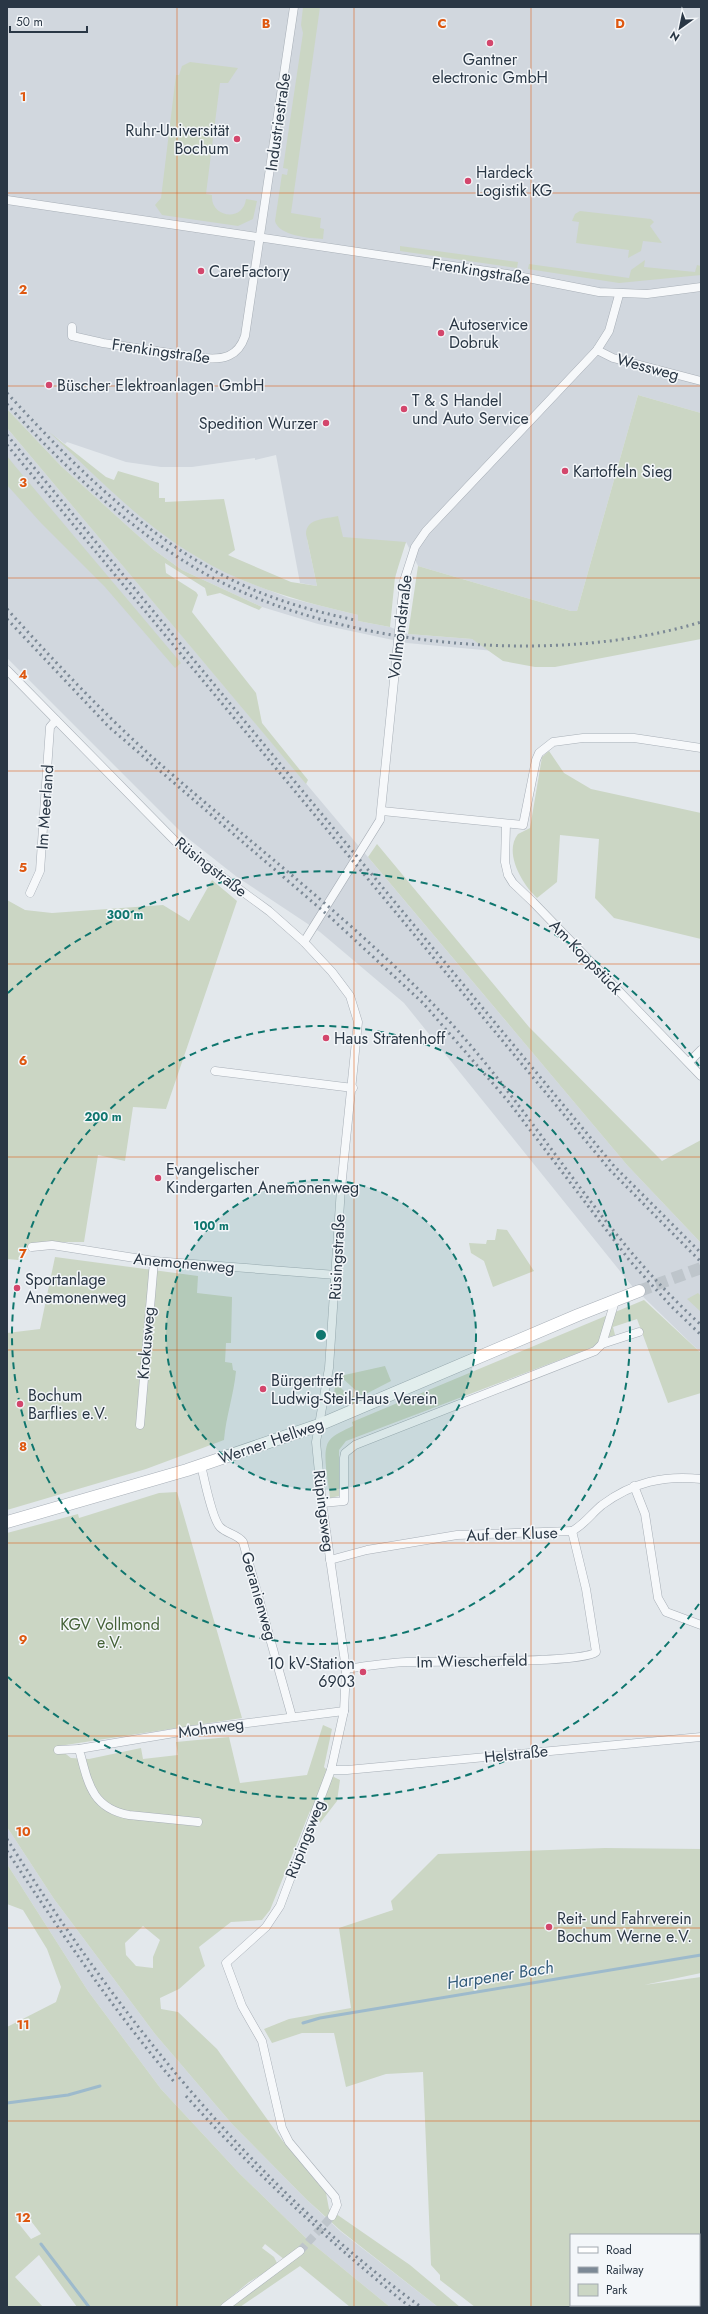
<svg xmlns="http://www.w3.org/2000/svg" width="708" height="2314" font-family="Jost,sans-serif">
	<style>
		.built { fill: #d1d7de }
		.green { fill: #cbd6c4; fill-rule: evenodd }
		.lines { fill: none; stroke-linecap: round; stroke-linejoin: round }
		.stream { stroke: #9dbacc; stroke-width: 3 }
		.minor-tunnel { stroke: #bec5cb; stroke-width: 8; stroke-dasharray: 8 4; stroke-linecap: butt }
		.secondary-tunnel { stroke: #bec5cb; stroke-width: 12; stroke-dasharray: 12 6; stroke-linecap: butt }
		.minor-casing { stroke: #a8afb7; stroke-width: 9 }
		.secondary-casing { stroke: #a8afb7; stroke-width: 13 }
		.minor { stroke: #f6f8fa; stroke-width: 8 }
		.secondary { stroke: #fff; stroke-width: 12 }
		.rail { stroke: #7c8996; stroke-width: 3; stroke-dasharray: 2 4; stroke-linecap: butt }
		.grid { fill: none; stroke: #de570f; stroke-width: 1; stroke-opacity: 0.55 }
		.ring { fill: none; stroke: #0f766e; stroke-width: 2; stroke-dasharray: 7 5 }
		.poi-dot { fill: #d3466c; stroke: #f3f6f9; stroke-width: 1.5 }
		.labels { text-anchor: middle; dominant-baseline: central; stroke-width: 3; stroke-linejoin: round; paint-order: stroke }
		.poi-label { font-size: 16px; fill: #2a3745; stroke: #f3f6f9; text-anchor: start }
		.street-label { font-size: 16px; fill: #2a3745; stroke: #f3f6f9 }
		.park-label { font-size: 16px; fill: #446137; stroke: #f3f6f9 }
		.water-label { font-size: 17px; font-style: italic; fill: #325b7a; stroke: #f3f6f9 }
		.grid-label { font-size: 13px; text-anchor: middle; font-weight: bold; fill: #de570f; stroke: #f3f6f9; stroke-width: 3; stroke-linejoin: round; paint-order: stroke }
		.centre { fill: #0f766e; stroke: #f3f6f9; stroke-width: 2 }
		.ring-label { font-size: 12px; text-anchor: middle; font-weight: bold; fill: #0f766e; stroke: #f3f6f9; stroke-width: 3; stroke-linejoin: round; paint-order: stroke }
	</style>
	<rect width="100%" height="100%" fill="#e3e8ec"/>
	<!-- built -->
	<g class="built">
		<polygon points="7,7 701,7 701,413 638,395 577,611 571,611 418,566 406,542 400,556 395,579 307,539 317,586 300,583 276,455 255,460 255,458 192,467 161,467 126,462 67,442 65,444 55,436 114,493 165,535 197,557 242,580 289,598 358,615 358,621 390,627 408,634 472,639 494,651 407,643 318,624 262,607 182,570 154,550 61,466 7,409"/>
		<polygon points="7,428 627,1165 701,1243 701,1353 632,1286 404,1003 320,932 237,877 185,836 7,658"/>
		<polygon points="7,1827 54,1899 155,2034 232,2124 306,2199 340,2231 438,2307 390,2307 308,2240 240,2174 161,2089 88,1991 7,1864"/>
	</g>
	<!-- green -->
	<g class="green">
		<path d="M303,7H320L291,213L321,218L320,228L324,229L323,239C309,238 279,236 275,221L282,174L287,175L288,169L283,168L303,33L301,25Z"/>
		<path d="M190,62L238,68L228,83H220L206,194L212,195C210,217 243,223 246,199L257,201L253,219L238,226L162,215L155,205L161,198L176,75H179L182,66Z"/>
		<polygon points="580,211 651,219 654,222 650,226 662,243 643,241 641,251 628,258 629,250 576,243 579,222 572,221 575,214"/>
		<polygon points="400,246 518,262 517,268 400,251"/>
		<polygon points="645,260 644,267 695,272 697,265 701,266 701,275 619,283 528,269 529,264 629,278 631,270"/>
		<polygon points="638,395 701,413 701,639 555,667 535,667 503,661 472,639 408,634 418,566 571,611 577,611"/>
		<polygon points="7,409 61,466 154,550 182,570 262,607 259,610 220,593 207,596 205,588 165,563 166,573 196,592 198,595 192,612 256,693 262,723 308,780 306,784 7,428"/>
		<path d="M49,432L106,477L114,480L118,471L159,483V498H165V502L224,499L235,550L228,555L291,582L317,586L306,534C306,518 326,519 338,516L343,537L406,542L395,577L390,627L358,621V615C302,602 246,587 197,557C141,524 96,476 49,432Z"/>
		<polygon points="7,456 15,466 181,663 175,668 105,587 41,523 7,485"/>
		<path d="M549,751L564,773L591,789L701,813V939L614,918L595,898L599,839L560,835L557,882L537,898C523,885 503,853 518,834L530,828L542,757Z"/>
		<polygon points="377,844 529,1027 662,1161 701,1140 701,1243 627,1165 368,857"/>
		<polygon points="212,880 237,901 166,1109 133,1107 125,1161 98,1155 84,1242 58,1242 28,1246 18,1260 7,1259 7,900 25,910 52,913 163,905 189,921"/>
		<polygon points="497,1229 507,1230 534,1271 493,1287 484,1261 471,1253 469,1243 486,1244 487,1240 495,1240"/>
		<path d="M55,1257L198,1276L197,1293L232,1297L231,1343H226L225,1362L232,1363L233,1370L236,1371C234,1394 226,1416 224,1440L146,1469L7,1510V1333L40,1329Z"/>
		<polygon points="698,1293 701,1296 701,1312 687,1299"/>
		<path d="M644,1300L701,1353V1393L668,1403L637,1319L613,1327L615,1335L599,1340L596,1346L346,1441L339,1450V1496L330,1498C329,1484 321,1452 329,1441C334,1434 345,1430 353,1426L352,1422Z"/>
		<polygon points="385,1366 391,1381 362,1396 340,1376"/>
		<polygon points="336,1377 341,1388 348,1395 340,1404 334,1395"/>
		<polygon points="352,1396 364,1398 366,1399 347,1406"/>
		<path d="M177,1492L242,1718L59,1746L58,1748L71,1758L89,1759L141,1748L143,1759L178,1755L176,1742L229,1737L240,1783L307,1775L323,1725L332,1729L324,1767L334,1777L340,1780L337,1801L320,1823L310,1811L270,1910L262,1920L231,1922L199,1947L205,1966L179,1989L160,1998L161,2009L178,2012L217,2049L282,2140L326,2193L329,2209L410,2265L460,2307H438L341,2231L306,2199L232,2124L155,2034L54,1899L7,1827V1533L78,1514L79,1518L159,1493ZM143,1926L160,1940L153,1957V1968L136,1966L126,1955L125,1943Z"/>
		<path d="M605,1848L701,1849V1973L644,1985L701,1977V2307H475L440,2280V2275L431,2265L423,2072L386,2074L346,2087L334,2033H302L272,2043L264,2029L289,2019L351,2008L339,1928L393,1910L391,1901L438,1854ZM571,2235H699V2305H571Z"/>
		<path d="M7,1864L88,1991L161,2089L240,2174L308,2240L390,2307H350L300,2266L240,2307H231L303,2253L285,2260L265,2244L262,2248L274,2257L277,2263L276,2266L249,2282L219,2307H77L39,2255L15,2277L43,2307H7V2027L56,2002L61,1987L47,1949L23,1910L7,1904ZM24,2212L41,2234L31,2239L15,2219Z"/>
	</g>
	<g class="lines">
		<!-- stream -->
		<g class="stream">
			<polyline points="303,2023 320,2018 701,1955"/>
			<polyline points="7,2103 68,2095 100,2086"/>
			<polyline points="41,2244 89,2307"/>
		</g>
		<!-- minor-tunnel -->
		<polyline class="minor-tunnel" points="300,2251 332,2216"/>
		<!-- secondary-tunnel -->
		<polyline class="secondary-tunnel" points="639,1291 701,1268"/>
		<!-- minor casing -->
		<g class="minor-casing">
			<g id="minor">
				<polyline points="7,200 507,274 599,292 647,294 701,287"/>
				<path d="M72,327V336L103,343L203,358C223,360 238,357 245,336L294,7"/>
				<polyline points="597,350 613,358 701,381"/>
				<polyline points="7,670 179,845 269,911 304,942 332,972 350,996 358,1022 341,1188 329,1368 316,1442 322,1503 346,1669 344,1711 331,1770 280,1906 266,1927 226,1963 242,2006 262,2041 282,2128 289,2142 335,2197 337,2205 332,2216"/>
				<polyline points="382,811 523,825 536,760 539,753 553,742 583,738 634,738 701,748"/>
				<polyline points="506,824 505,862 508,875 513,883 533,902 701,1076"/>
				<polyline points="30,893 40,871 50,727 56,720"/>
				<polyline points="304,942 380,820 404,581 415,547 426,531 597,350 609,331 619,295"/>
				<polyline points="689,1062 701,1050"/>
				<polyline points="215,1071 353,1088"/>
				<polyline points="32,1247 52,1245 154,1261 336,1275"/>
				<polyline points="602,1344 615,1301"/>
				<polyline points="140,1425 154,1261"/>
				<path d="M201,1465C204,1478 212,1519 220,1527C227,1534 237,1534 243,1542L292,1717"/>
				<polyline points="634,1486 645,1514 658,1598 666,1612 701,1625"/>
				<polyline points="322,1503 344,1501 344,1458 345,1453 355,1445 595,1351 602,1344 639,1332"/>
				<path d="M572,1531C584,1525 592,1513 602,1505C633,1482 664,1475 701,1479"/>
				<path d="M330,1560L367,1550L457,1535L572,1531L586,1589L596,1652C582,1664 436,1661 407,1662C387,1663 366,1666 346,1669"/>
				<polyline points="58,1750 79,1749"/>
				<polyline points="331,1770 347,1770 701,1737"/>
				<path d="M198,1822L129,1815C91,1808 88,1782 79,1749L192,1730L344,1711"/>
				<polyline points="225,2307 300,2251"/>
			</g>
		</g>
		<!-- secondary casing -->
		<g class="secondary-casing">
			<polyline id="secondary" points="7,1522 187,1470 319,1425 578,1315 639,1291"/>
		</g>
		<!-- minor -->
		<use href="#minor" class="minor"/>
		<!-- secondary -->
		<use href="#secondary" class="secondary"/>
		<!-- rail -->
		<g class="rail">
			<path d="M7,393C76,468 151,544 245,586C280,602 317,612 355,620"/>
			<path d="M7,404C63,466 142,542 217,580C350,648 558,666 701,622"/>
			<polyline points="7,435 614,1166 701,1253"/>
			<polyline points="7,445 610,1170 701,1262"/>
			<path d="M7,609C53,660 100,710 151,756C243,837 341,911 427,998C501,1072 556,1161 622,1241C646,1271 673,1299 701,1325"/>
			<polyline points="7,619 109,727 330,917 423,1003 508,1101 630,1261 671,1306 701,1335"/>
			<path d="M7,1839C119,2015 250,2183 421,2307"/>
			<path d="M7,1851C60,1931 113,2010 176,2084"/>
			<path d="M186,2096C255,2173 329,2242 410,2307"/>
		</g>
	</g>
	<!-- grid -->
	<path class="grid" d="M177,7V2307M354,7V2307M531,7V2307M7,193H701M7,386H701M7,578H701M7,771H701M7,964H701M7,1157H701M7,1350H701M7,1543H701M7,1736H701M7,1928H701M7,2121H701"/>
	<!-- distance rings -->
	<circle cx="321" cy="1335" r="155" fill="#0f766e" fill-opacity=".12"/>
	<g class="ring">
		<circle cx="321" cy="1335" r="155"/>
		<circle cx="321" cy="1335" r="309"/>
		<path d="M699 1604A464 464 0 0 1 8 1677M8 993A464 464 0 0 1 699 1066"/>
	</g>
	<!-- markers -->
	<g class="poi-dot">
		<circle cx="490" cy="43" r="4"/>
		<circle cx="237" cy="139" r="4"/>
		<circle cx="468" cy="181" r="4"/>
		<circle cx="201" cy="271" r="4"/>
		<circle cx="441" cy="333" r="4"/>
		<circle cx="49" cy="385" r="4"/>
		<circle cx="404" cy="409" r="4"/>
		<circle cx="326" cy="423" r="4"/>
		<circle cx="565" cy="471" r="4"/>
		<circle cx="326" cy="1038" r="4"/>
		<circle cx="158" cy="1178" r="4"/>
		<circle cx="17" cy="1288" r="4"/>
		<circle cx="263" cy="1389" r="4"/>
		<circle cx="20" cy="1404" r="4"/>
		<circle cx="363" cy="1672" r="4"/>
		<circle cx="549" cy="1927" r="4"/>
	</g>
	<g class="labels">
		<!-- poi labels -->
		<g class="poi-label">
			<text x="490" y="59" text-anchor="middle">Gantner<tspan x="490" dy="18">electronic GmbH</tspan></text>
			<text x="229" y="130" text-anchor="end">Ruhr-Universität<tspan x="229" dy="18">Bochum</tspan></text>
			<text x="476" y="172">Hardeck<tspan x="476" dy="18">Logistik KG</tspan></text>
			<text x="209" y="271">CareFactory</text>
			<text x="449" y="324">Autoservice<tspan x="449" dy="18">Dobruk</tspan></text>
			<text x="57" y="385">Büscher Elektroanlagen GmbH</text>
			<text x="412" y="400">T &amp; S Handel<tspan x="412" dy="18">und Auto Service</tspan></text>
			<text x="318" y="423" text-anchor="end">Spedition Wurzer</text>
			<text x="573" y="471">Kartoffeln Sieg</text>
			<text x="334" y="1038">Haus Stratenhoff</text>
			<text x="166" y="1169">Evangelischer<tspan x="166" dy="18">Kindergarten Anemonenweg</tspan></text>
			<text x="25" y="1279">Sportanlage<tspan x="25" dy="18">Anemonenweg</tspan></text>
			<text x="271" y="1380">Bürgertreff<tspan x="271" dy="18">Ludwig-Steil-Haus Verein</tspan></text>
			<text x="28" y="1395">Bochum<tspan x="28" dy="18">Barflies e.V.</tspan></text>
			<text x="355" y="1663" text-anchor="end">10 kV-Station<tspan x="355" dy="18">6903</tspan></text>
			<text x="557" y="1918">Reit- und Fahrverein<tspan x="557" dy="18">Bochum Werne e.V.</tspan></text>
		</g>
		<!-- street labels -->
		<g class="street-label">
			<text transform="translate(278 122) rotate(-82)">Industriestraße</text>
			<text transform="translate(481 271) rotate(9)">Frenkingstraße</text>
			<text transform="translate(161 351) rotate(8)">Frenkingstraße</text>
			<text transform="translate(648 367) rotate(15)">Wessweg</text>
			<text transform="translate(400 627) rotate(-83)">Vollmondstraße</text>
			<text transform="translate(45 807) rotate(-86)">Im Meerland</text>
			<text transform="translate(211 867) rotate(38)">Rüsingstraße</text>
			<text transform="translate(586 957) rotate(46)">Am Koppstück</text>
			<text transform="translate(337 1257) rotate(-87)">Rüsingstraße</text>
			<text transform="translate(184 1263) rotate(5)">Anemonenweg</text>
			<text transform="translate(146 1343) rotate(-85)">Krokusweg</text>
			<text transform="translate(271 1441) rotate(-19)">Werner Hellweg</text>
			<text transform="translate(324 1511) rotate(83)">Rüpingsweg</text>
			<text transform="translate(512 1534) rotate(-2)">Auf der Kluse</text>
			<text transform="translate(259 1596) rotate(74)">Geranienweg</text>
			<text transform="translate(472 1661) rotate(-1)">Im Wiescherfeld</text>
			<text transform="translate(211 1728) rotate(-8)">Mohnweg</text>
			<text transform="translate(516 1754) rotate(-6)">Helstraße</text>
			<text transform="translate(305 1839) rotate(-69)">Rüpingsweg</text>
		</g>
		<!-- park labels -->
		<g class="park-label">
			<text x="110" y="1624">KGV Vollmond<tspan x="110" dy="18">e.V.</tspan></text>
		</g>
		<!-- water labels -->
		<g class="water-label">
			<text transform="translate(500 1975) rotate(-9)">Harpener Bach</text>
		</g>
	</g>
	<g class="grid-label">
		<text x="266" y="28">B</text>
		<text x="442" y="28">C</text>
		<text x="620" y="28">D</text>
		<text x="23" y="101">1</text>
		<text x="23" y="294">2</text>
		<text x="23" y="487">3</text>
		<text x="23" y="679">4</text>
		<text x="23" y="872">5</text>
		<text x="23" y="1065">6</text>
		<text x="23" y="1258">7</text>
		<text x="23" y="1451">8</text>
		<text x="23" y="1644">9</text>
		<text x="23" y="1836">10</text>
		<text x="23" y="2029">11</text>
		<text x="23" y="2222">12</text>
	</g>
	<circle cx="321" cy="1335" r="6" class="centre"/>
	<g class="ring-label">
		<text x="125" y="919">300 m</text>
		<text x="103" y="1121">200 m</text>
		<text x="211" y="1230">100 m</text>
	</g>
	<!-- border -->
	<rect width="708" height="2314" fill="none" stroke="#2a3745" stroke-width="16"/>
	<!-- legend -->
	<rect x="570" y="2234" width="130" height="72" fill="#f3f6f9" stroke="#a3aab1"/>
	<rect x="578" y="2247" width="20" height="6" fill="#ffffff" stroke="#a3aab1"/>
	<text x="606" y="2254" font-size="12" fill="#2a3745">Road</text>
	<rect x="578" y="2267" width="20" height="6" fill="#7c8996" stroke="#a3aab1"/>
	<text x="606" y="2274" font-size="12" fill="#2a3745">Railway</text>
	<rect x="578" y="2284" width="20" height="12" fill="#cbd6c4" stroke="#a3aab1"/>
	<text x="606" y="2294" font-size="12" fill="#2a3745">Park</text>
	<!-- north arrow -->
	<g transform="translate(680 28) rotate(213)" stroke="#f3f6f9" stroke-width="3" paint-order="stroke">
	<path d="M0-3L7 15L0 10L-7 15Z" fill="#2a3745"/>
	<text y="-6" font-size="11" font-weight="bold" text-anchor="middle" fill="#2a3745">N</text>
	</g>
	<!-- scale -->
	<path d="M10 26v6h77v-6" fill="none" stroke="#2a3745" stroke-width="2"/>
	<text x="16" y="26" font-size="12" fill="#2a3745" stroke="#f3f6f9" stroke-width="3" paint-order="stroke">50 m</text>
</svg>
